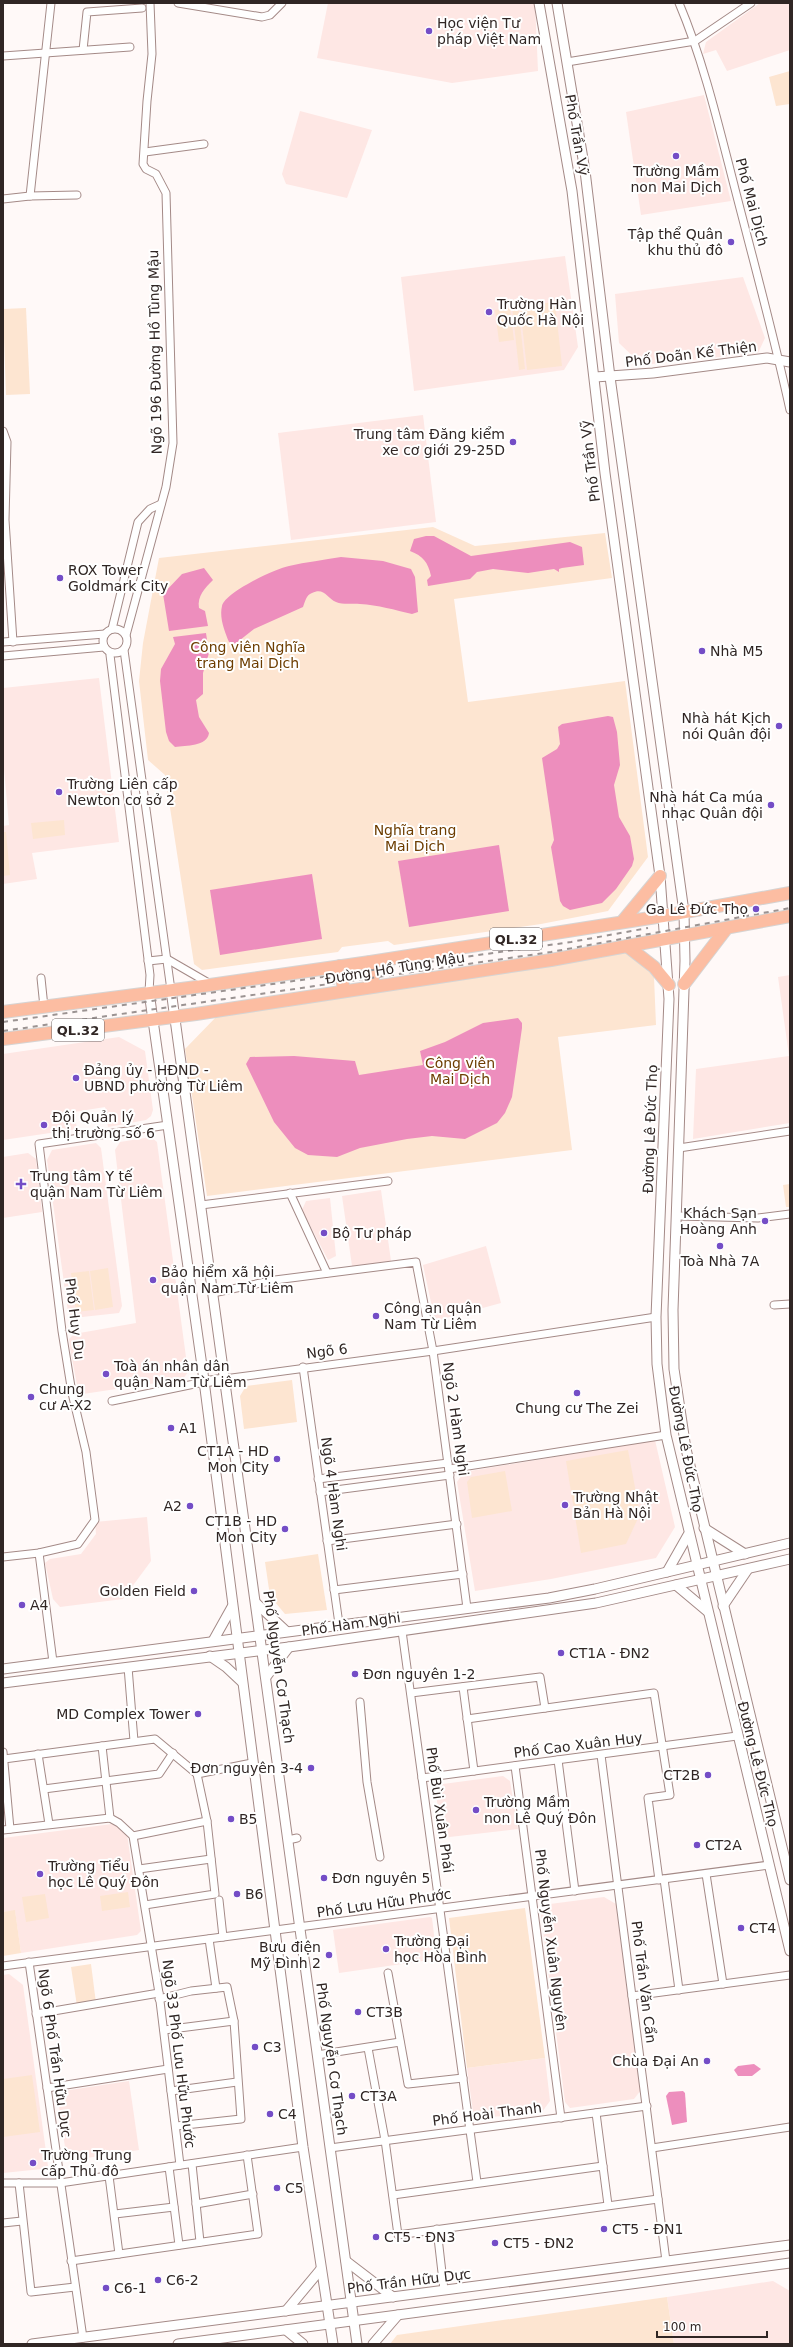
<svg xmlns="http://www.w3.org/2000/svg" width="793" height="2347" font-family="'DejaVu Sans',sans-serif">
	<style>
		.built { fill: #fee7e4 }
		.green { fill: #fde5d1 }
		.water { fill: #ed8ebd }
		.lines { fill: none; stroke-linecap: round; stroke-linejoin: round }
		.street-casing { stroke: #a48a87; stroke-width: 9 }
		.secondary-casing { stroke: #a48a87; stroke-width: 11 }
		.highway-casing { stroke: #d6d4d3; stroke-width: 14 }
		.street { stroke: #fff; stroke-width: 7 }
		.secondary { stroke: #fff; stroke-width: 9 }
		.highway { stroke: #fcbda2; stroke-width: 12 }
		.rail { stroke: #9b9392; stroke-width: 2; stroke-dasharray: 5 5; stroke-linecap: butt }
		.poi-dot { fill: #744dc6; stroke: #fff; stroke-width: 1.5 }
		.labels { text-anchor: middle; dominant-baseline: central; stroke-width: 4; stroke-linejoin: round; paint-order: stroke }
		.shield { fill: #fff; stroke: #6e6766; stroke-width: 1 }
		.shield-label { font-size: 13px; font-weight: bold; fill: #302624 }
		.poi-label { font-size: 14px; fill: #302624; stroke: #fff; text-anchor: start }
		.street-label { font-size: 14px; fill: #302624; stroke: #fff }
		.park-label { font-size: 14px; fill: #6d3d00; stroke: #fff }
	</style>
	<rect width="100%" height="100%" fill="#fff9f8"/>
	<!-- built -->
	<g class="built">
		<polygon points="328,3 535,3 538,71 452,83 317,58"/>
		<polygon points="760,3 790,3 790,50 727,71 716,50 703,54 706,42"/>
		<polygon points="704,95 731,201 641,215 626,112"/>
		<polygon points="300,111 372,130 347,198 286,184 282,174"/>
		<polygon points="565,256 578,347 564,370 414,391 401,277"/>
		<polygon points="743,277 765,338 758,353 642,365 619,343 615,294"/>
		<polygon points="423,415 436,522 291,540 278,433"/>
		<polygon points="99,678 119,842 32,853 37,879 3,884 3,826 9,825 3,758 3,688"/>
		<polygon points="790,975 790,1123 693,1139 696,1069 789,1056 778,977"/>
		<polygon points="119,1037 145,1051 153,1110 151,1116 146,1120 108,1127 105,1107 74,1112 77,1129 3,1140 3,1054"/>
		<polygon points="151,1137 157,1142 188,1372 183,1379 83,1394 78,1390 70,1348 69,1339 74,1334 136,1323 115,1150 120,1142"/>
		<polygon points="96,1143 101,1148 122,1306 119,1313 73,1318 68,1312 47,1160 52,1150"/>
		<polygon points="28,1153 36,1159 42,1212 3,1218 3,1157"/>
		<polygon points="381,1190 391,1261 352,1266 342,1196"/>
		<polygon points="330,1198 336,1256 328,1260 302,1210 306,1201"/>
		<polygon points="486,1246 501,1303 435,1321 423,1265"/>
		<polygon points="655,1440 675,1527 656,1558 551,1579 475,1591 457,1482 464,1472"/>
		<polygon points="147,1517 151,1561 123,1599 60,1607 53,1599 45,1563 50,1559 81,1554 96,1534 95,1522"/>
		<polygon points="503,1776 510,1781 518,1829 441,1838 436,1792 443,1784"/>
		<polygon points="112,1824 120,1827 127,1834 141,1931 137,1935 21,1953 15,1911 3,1912 3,1838"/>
		<polygon points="604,1897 616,1904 641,2090 634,2099 570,2108 565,2102 541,1915 550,1904"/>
		<polygon points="430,1917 432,1918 437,1959 339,1973 333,1930"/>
		<polygon points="9,1974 23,1985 48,2166 42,2169 3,2173 3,1975"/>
		<polygon points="545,2058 550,2101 542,2112 481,2118 473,2112 467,2068"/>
		<polygon points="129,2081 139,2150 67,2161 57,2092"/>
		<polygon points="773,2281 790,2291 790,2344 674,2344 667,2297"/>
	</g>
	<!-- green -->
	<g class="green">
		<polygon points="790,71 790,104 776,106 769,77"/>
		<polygon points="555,302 562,366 527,370 520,306"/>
		<polygon points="518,305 525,369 519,370 512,306"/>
		<polygon points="26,308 30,394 6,395 3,309"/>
		<polygon points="510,308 514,340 499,342 495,310"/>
		<polygon points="433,527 475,546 605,533 612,578 454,599 468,702 625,681 648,857 608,911 541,924 394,945 388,941 342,947 338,952 202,970 194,964 165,775 148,760 139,681 143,643 159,558"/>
		<polygon points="64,820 65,835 33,839 31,823"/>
		<polygon points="3,832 6,832 10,875 3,876"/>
		<polygon points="629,951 654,977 656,1025 558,1037 572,1150 207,1196 185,1049 218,1015"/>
		<polygon points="790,1184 790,1207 786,1207 783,1185"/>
		<polygon points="108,1268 113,1307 95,1310 90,1271"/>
		<polygon points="89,1271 94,1310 76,1312 71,1273"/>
		<polygon points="292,1380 297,1422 244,1429 240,1396 246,1386"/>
		<polygon points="628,1450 640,1514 626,1544 581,1553 566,1461"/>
		<polygon points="505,1471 512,1511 472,1518 467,1482 471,1477"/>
		<polygon points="318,1554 327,1610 285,1614 270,1596 265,1562"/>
		<polygon points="128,1892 130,1907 102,1911 100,1896"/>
		<polygon points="45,1894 49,1918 26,1922 22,1897"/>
		<polygon points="525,1908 545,2058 467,2068 449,1918"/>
		<polygon points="15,1910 21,1953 3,1956 3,1912"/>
		<polygon points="91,1964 96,2003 77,2006 71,1967"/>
		<polygon points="32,2075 40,2132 3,2137 3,2079"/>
		<polygon points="667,2297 674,2344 390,2344 397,2335"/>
	</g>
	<!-- water -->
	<g class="water">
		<path d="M426,536H434L471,556L570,542L582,547L584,565L562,568L559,569V572L554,569L528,573L493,569L477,572L470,579L428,586L427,580L431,576C428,562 423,556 410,551L414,539Z"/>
		<path d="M341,557L383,561L411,569L415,577L418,612L412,614C395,610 378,605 360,604C353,603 343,605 336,602C327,598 324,587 312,593C306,595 305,602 303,607L254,629L235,644L229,642C225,632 219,618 222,606C225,592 275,569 289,566C306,562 324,560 341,557Z"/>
		<path d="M204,568L213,580C205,588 197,596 199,608L205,611L208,626L169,631L163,594L182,574Z"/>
		<path d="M206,633L209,653L203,673V694L196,700L199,717L209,733C207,747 186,745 175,747L169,741L166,732L160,681L161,669L175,644L173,637Z"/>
		<polygon points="608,716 613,717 617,732 620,765 614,785 619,817 630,836 634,859 632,866 616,889 602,903 570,910 563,906 560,901 551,847 554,840 542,758 557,749 560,744 558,727 562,724"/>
		<polygon points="499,845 509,911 409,927 398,861"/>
		<polygon points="312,874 322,939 220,955 210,890"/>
		<polygon points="518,1018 522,1023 522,1028 512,1097 505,1113 497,1123 465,1139 432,1136 407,1139 360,1148 337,1157 308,1155 295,1148 274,1122 246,1064 250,1057 294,1056 355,1061 359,1075 423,1065 420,1051 445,1042 483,1023"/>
		<polygon points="754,2064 761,2069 752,2076 738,2076 734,2070 738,2066"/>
		<polygon points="683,2091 685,2093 687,2122 672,2125 666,2096 669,2092"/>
	</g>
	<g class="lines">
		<!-- street casing -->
		<g class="street-casing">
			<g id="street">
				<polyline points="178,3 262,17 270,15 282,3"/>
				<path d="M679,3C704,62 719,127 735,189C754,263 774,336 790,410"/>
				<polyline points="83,50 87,12 142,8"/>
				<polyline points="3,56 130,47"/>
				<polyline points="567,62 695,41 751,3"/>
				<polyline points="145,152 204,144"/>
				<polyline points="30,196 51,3"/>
				<polyline points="3,199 30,196 77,195"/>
				<polyline points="3,431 7,442 5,520 13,642"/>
				<circle cx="115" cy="641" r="12"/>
				<polyline points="112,629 138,522 150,509 161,504"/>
				<polyline points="126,635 166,487 173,443 166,193 156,174 146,169 143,164 147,101 152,54 150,3"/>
				<polyline points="3,642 105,634"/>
				<polyline points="124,650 171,990"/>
				<polyline points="110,655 150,975 149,992"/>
				<polyline points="3,656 104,647"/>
				<polyline points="148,961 167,959 212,985"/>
				<polyline points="41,978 44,1007"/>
				<polyline points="679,1148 790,1131"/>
				<polyline points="290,1193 327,1273"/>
				<polyline points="201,1205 388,1181"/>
				<polyline points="677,1216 758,1218 790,1214"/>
				<polyline points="213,1293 275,1280 416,1262 433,1351 224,1379"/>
				<polyline points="774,1305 790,1304"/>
				<polyline points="303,1367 339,1624"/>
				<polyline points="112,1401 204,1382"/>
				<polyline points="449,1469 666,1435"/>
				<polyline points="318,1479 448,1463"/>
				<polyline points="320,1492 450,1475"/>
				<polyline points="327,1541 457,1524"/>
				<polyline points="39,1553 53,1662"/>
				<polyline points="3,1557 39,1553 78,1544 95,1520 86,1452 72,1393 62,1331 39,1144 168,1125"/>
				<polyline points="334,1590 463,1574"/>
				<polyline points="467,1608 433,1351 656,1317"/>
				<polyline points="402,1631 477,2182"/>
				<polyline points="128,1667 134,1741"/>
				<polyline points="463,1687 474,1771"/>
				<polyline points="411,1693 540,1677 545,1708"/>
				<polyline points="360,1702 367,1782 380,1857"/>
				<polyline points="467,1719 654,1693 670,1795 648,1798 659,1880"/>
				<polyline points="102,1746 110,1818"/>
				<polyline points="3,1752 10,1829"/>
				<polyline points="38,1754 49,1824"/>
				<polyline points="601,1755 666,2261"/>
				<polyline points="4,1759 155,1739 197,1774 207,1821 215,1894 145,1905"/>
				<polyline points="558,1760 575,1891"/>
				<polyline points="515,1766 561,2118"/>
				<polyline points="197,1774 252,1763"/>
				<polyline points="422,1778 737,1736"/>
				<polyline points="44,1789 159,1774 173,1753"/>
				<polyline points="3,1830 110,1818 119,1823 133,1836 159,1993 180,2165"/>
				<polyline points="133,1836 207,1821"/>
				<polyline points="288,1840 297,1838"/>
				<polyline points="139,1869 211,1859"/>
				<polyline points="706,1874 723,1984"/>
				<polyline points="664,1879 679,1990"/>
				<polyline points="219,1900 223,1937"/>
				<polyline points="209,1939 216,1988"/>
				<polyline points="29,1962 83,2338"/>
				<polyline points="3,1966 769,1865"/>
				<polyline points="388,1973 408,2084 463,2078"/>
				<polyline points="632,1996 790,1975"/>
				<polyline points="159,1999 191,1991 227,1987 234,2021 241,2119 176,2126"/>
				<polyline points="36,2014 159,1993"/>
				<polyline points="164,2030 234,2021"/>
				<polyline points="368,2048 385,2140 398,2235 658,2199"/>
				<polyline points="317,2055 400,2042"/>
				<polyline points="47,2088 168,2069"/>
				<polyline points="171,2091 237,2082"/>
				<polyline points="596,2113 608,2205"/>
				<polyline points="330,2148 647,2106"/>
				<polyline points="652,2148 790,2127"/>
				<polyline points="192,2164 200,2242"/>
				<polyline points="169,2167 179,2245"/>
				<polyline points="109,2176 119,2254"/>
				<polyline points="3,2183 60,2183 303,2147"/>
				<polyline points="19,2183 31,2292 75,2287"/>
				<polyline points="393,2195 603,2166"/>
				<polyline points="196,2204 253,2194"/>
				<polyline points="115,2214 174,2207"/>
				<polyline points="3,2223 22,2221"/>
				<polyline points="437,2229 444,2290"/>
				<polyline points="71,2261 258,2234 247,2155"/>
			</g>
		</g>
		<!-- secondary casing -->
		<g class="secondary-casing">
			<g id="secondary">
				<polyline points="539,3 572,191 605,473 660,876 669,999 656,1317 657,1364 666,1435 790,1951"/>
				<polyline points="557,3 585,171 610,377 684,912 685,961 673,1310 674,1369 686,1449 790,1880"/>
				<polyline points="595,377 653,373 767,358 790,362"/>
				<polyline points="171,990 357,2344"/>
				<polyline points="149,992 203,1373 303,2147 333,2344"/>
				<polyline points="204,1382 224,1379"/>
				<polyline points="704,1528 745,1554"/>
				<polyline points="667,1572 688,1535"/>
				<polyline points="676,1585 707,1611"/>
				<polyline points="256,1603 286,1631"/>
				<polyline points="723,1606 748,1569"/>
				<polyline points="213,1641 232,1607"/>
				<polyline points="210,1656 226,1667 242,1682"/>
				<polyline points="3,1669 549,1598 595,1589 790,1543"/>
				<polyline points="266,1677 289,1647"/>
				<polyline points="3,1683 289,1647 596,1603 790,1559"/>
				<polyline points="346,2261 393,2297"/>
				<polyline points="286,2311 321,2269"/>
				<polyline points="286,2330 303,2344"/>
				<polyline points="32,2344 790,2245"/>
				<polyline points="178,2344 790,2263"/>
				<polyline points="373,2344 398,2315"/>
			</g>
		</g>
		<!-- highway casing -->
		<g class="highway-casing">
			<g id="highway">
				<polyline points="622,922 660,876"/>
				<polyline points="627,946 654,967 669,985"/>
				<polyline points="370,962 374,986"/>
				<polyline points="340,966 344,991"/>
				<polyline points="684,984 726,929"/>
				<polyline points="3,1012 189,988 370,962 663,916 790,893"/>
				<polyline points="3,1039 196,1014 551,960 790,916"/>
			</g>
		</g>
		<!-- street -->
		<use href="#street" class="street"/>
		<!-- secondary -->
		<use href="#secondary" class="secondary"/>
		<!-- highway -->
		<use href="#highway" class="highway"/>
		<!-- rail -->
		<g class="rail">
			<polyline points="3,1022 571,942 648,928"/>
			<polyline points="3,1031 551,952 790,908"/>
		</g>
	</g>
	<!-- markers -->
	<g class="poi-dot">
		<circle cx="429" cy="31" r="4"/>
		<circle cx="676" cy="156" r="4"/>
		<circle cx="731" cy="242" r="4"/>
		<circle cx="489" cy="312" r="4"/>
		<circle cx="513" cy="442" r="4"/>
		<circle cx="60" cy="578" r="4"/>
		<circle cx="702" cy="651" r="4"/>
		<circle cx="779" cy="726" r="4"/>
		<circle cx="59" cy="792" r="4"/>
		<circle cx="771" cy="805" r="4"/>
		<circle cx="756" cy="909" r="4"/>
		<circle cx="76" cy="1078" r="4"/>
		<circle cx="44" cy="1125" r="4"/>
		<path d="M19 1178h4v4h4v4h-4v4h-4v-4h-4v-4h4z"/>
		<circle cx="765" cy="1221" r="4"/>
		<circle cx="324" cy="1233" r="4"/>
		<circle cx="720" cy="1246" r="4"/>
		<circle cx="153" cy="1280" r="4"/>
		<circle cx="376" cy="1316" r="4"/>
		<circle cx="106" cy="1374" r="4"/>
		<circle cx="577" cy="1393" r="4"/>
		<circle cx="31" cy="1397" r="4"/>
		<circle cx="171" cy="1428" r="4"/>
		<circle cx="277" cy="1459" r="4"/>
		<circle cx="565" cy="1505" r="4"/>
		<circle cx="190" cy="1506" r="4"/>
		<circle cx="285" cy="1529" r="4"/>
		<circle cx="194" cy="1591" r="4"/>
		<circle cx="22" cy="1605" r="4"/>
		<circle cx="561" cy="1653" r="4"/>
		<circle cx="355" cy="1674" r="4"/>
		<circle cx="198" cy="1714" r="4"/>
		<circle cx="311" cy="1768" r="4"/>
		<circle cx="708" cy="1775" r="4"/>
		<circle cx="476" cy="1810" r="4"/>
		<circle cx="231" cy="1819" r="4"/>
		<circle cx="697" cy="1845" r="4"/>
		<circle cx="40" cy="1874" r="4"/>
		<circle cx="324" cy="1878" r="4"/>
		<circle cx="237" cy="1894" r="4"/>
		<circle cx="741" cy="1928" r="4"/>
		<circle cx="386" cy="1949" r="4"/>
		<circle cx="329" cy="1955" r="4"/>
		<circle cx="358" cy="2012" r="4"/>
		<circle cx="255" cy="2047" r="4"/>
		<circle cx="707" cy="2061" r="4"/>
		<circle cx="352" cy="2096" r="4"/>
		<circle cx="270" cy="2114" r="4"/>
		<circle cx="33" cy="2163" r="4"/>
		<circle cx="277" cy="2188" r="4"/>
		<circle cx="604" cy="2229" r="4"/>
		<circle cx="376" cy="2237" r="4"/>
		<circle cx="495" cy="2243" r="4"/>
		<circle cx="158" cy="2280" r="4"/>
		<circle cx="106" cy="2288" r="4"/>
	</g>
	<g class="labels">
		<!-- shield labels -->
		<g class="shield">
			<rect x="490" y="928" width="52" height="22" rx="3"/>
			<rect x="52" y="1019" width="52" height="22" rx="3"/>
		</g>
		<g class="shield-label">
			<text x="516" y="939">QL.32</text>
			<text x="78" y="1030">QL.32</text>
		</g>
		<!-- poi labels -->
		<g class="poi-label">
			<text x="437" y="23">Học viện Tư<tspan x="437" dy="16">pháp Việt Nam</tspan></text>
			<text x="676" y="171" text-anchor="middle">Trường Mầm<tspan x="676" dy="16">non Mai Dịch</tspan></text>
			<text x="723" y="234" text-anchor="end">Tập thể Quân<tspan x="723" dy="16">khu thủ đô</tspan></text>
			<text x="497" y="304">Trường Hàn<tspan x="497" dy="16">Quốc Hà Nội</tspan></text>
			<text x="505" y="434" text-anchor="end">Trung tâm Đăng kiểm<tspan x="505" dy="16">xe cơ giới 29-25D</tspan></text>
			<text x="68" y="570">ROX Tower<tspan x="68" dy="16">Goldmark City</tspan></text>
			<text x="710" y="651">Nhà M5</text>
			<text x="771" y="718" text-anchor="end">Nhà hát Kịch<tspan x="771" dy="16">nói Quân đội</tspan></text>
			<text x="67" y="784">Trường Liên cấp<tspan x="67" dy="16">Newton cơ sở 2</tspan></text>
			<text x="763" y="797" text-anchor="end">Nhà hát Ca múa<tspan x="763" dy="16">nhạc Quân đội</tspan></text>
			<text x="748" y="909" text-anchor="end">Ga Lê Đức Thọ</text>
			<text x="84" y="1070">Đảng ủy - HĐND -<tspan x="84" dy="16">UBND phường Từ Liêm</tspan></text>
			<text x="52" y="1117">Đội Quản lý<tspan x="52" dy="16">thị trường số 6</tspan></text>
			<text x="30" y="1176">Trung tâm Y tế<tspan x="30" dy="16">quận Nam Từ Liêm</tspan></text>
			<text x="757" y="1213" text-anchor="end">Khách Sạn<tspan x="757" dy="16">Hoàng Anh</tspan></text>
			<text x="332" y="1233">Bộ Tư pháp</text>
			<text x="720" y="1261" text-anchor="middle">Toà Nhà 7A</text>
			<text x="161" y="1272">Bảo hiểm xã hội<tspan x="161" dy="16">quận Nam Từ Liêm</tspan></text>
			<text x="384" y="1308">Công an quận<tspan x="384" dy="16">Nam Từ Liêm</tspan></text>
			<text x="114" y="1366">Toà án nhân dân<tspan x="114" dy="16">quận Nam Từ Liêm</tspan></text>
			<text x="39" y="1389">Chung<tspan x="39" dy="16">cư A-X2</tspan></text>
			<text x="577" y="1408" text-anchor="middle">Chung cư The Zei</text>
			<text x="179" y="1428">A1</text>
			<text x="269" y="1451" text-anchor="end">CT1A - HD<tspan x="269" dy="16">Mon City</tspan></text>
			<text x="573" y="1497">Trường Nhật<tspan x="573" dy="16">Bản Hà Nội</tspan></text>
			<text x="182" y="1506" text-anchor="end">A2</text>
			<text x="277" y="1521" text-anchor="end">CT1B - HD<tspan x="277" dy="16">Mon City</tspan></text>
			<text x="186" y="1591" text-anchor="end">Golden Field</text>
			<text x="30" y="1605">A4</text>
			<text x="569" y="1653">CT1A - ĐN2</text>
			<text x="363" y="1674">Đơn nguyên 1-2</text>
			<text x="190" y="1714" text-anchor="end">MD Complex Tower</text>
			<text x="303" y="1768" text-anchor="end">Đơn nguyên 3-4</text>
			<text x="700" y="1775" text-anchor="end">CT2B</text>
			<text x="484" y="1802">Trường Mầm<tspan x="484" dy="16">non Lê Quý Đôn</tspan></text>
			<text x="239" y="1819">B5</text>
			<text x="705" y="1845">CT2A</text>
			<text x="48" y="1866">Trường Tiểu<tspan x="48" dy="16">học Lê Quý Đôn</tspan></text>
			<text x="332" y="1878">Đơn nguyên 5</text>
			<text x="245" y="1894">B6</text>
			<text x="749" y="1928">CT4</text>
			<text x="394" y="1941">Trường Đại<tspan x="394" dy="16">học Hòa Bình</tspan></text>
			<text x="321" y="1947" text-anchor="end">Bưu điện<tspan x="321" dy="16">Mỹ Đình 2</tspan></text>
			<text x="366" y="2012">CT3B</text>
			<text x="263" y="2047">C3</text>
			<text x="699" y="2061" text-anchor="end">Chùa Đại An</text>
			<text x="360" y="2096">CT3A</text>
			<text x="278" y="2114">C4</text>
			<text x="41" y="2155">Trường Trung<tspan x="41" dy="16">cấp Thủ đô</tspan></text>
			<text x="285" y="2188">C5</text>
			<text x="612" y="2229">CT5 - ĐN1</text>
			<text x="384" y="2237">CT5 - ĐN3</text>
			<text x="503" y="2243">CT5 - ĐN2</text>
			<text x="166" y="2280">C6-2</text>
			<text x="114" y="2288">C6-1</text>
		</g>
		<!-- street labels -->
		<g class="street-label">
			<text transform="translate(577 135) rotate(80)">Phố Trần Vỹ</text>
			<text transform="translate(752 202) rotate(75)">Phố Mai Dịch</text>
			<text transform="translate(155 352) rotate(-91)">Ngõ 196 Đường Hồ Tùng Mậu</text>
			<text transform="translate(691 354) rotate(-7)">Phố Doãn Kế Thiện</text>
			<text transform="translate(590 461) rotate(-97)">Phố Trần Vỹ</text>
			<text transform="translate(395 968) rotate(-9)">Đường Hồ Tùng Mậu</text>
			<text transform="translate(650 1129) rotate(-88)">Đường Lê Đức Thọ</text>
			<text transform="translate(75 1319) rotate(83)">Phố Huy Du</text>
			<text transform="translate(327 1351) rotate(-7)">Ngõ 6</text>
			<text transform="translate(456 1419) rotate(82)">Ngõ 2 Hàm Nghi</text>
			<text transform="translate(686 1449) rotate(79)">Đường Lê Đức Thọ</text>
			<text transform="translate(334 1494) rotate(82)">Ngõ 4 Hàm Nghi</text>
			<text transform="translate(351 1624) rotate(-8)">Phố Hàm Nghi</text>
			<text transform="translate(279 1667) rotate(82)">Phố Nguyễn Cơ Thạch</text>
			<text transform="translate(578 1745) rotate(-7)">Phố Cao Xuân Huy</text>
			<text transform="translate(758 1764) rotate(76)">Đường Lê Đức Thọ</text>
			<text transform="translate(440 1810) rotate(82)">Phố Bùi Xuân Phái</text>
			<text transform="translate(384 1903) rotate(-8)">Phố Lưu Hữu Phước</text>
			<text transform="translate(551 1940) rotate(83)">Phố Nguyễn Xuân Nguyên</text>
			<text transform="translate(644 1982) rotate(83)">Phố Trần Văn Cẩn</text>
			<text transform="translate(55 2053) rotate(82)">Ngõ 6 Phố Trần Hữu Dực</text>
			<text transform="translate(179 2054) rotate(83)">Ngõ 33 Phố Lưu Hữu Phước</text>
			<text transform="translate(332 2059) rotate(82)">Phố Nguyễn Cơ Thạch</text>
			<text transform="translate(487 2114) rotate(-7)">Phố Hoài Thanh</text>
			<text transform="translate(409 2281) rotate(-7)">Phố Trần Hữu Dực</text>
		</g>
		<!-- park labels -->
		<g class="park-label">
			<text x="248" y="647">Công viên Nghĩa<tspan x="248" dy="16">trang Mai Dịch</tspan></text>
			<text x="415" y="830">Nghĩa trang<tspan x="415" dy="16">Mai Dịch</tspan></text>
			<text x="460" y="1063">Công viên<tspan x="460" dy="16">Mai Dịch</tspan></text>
		</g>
	</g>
	<!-- border -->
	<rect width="793" height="2347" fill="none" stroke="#302624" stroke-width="8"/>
	<!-- scale -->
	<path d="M657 2331v6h110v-6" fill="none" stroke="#302624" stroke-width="2"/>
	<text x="663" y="2331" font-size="12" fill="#302624" stroke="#ffffff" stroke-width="3" paint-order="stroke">100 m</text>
</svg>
